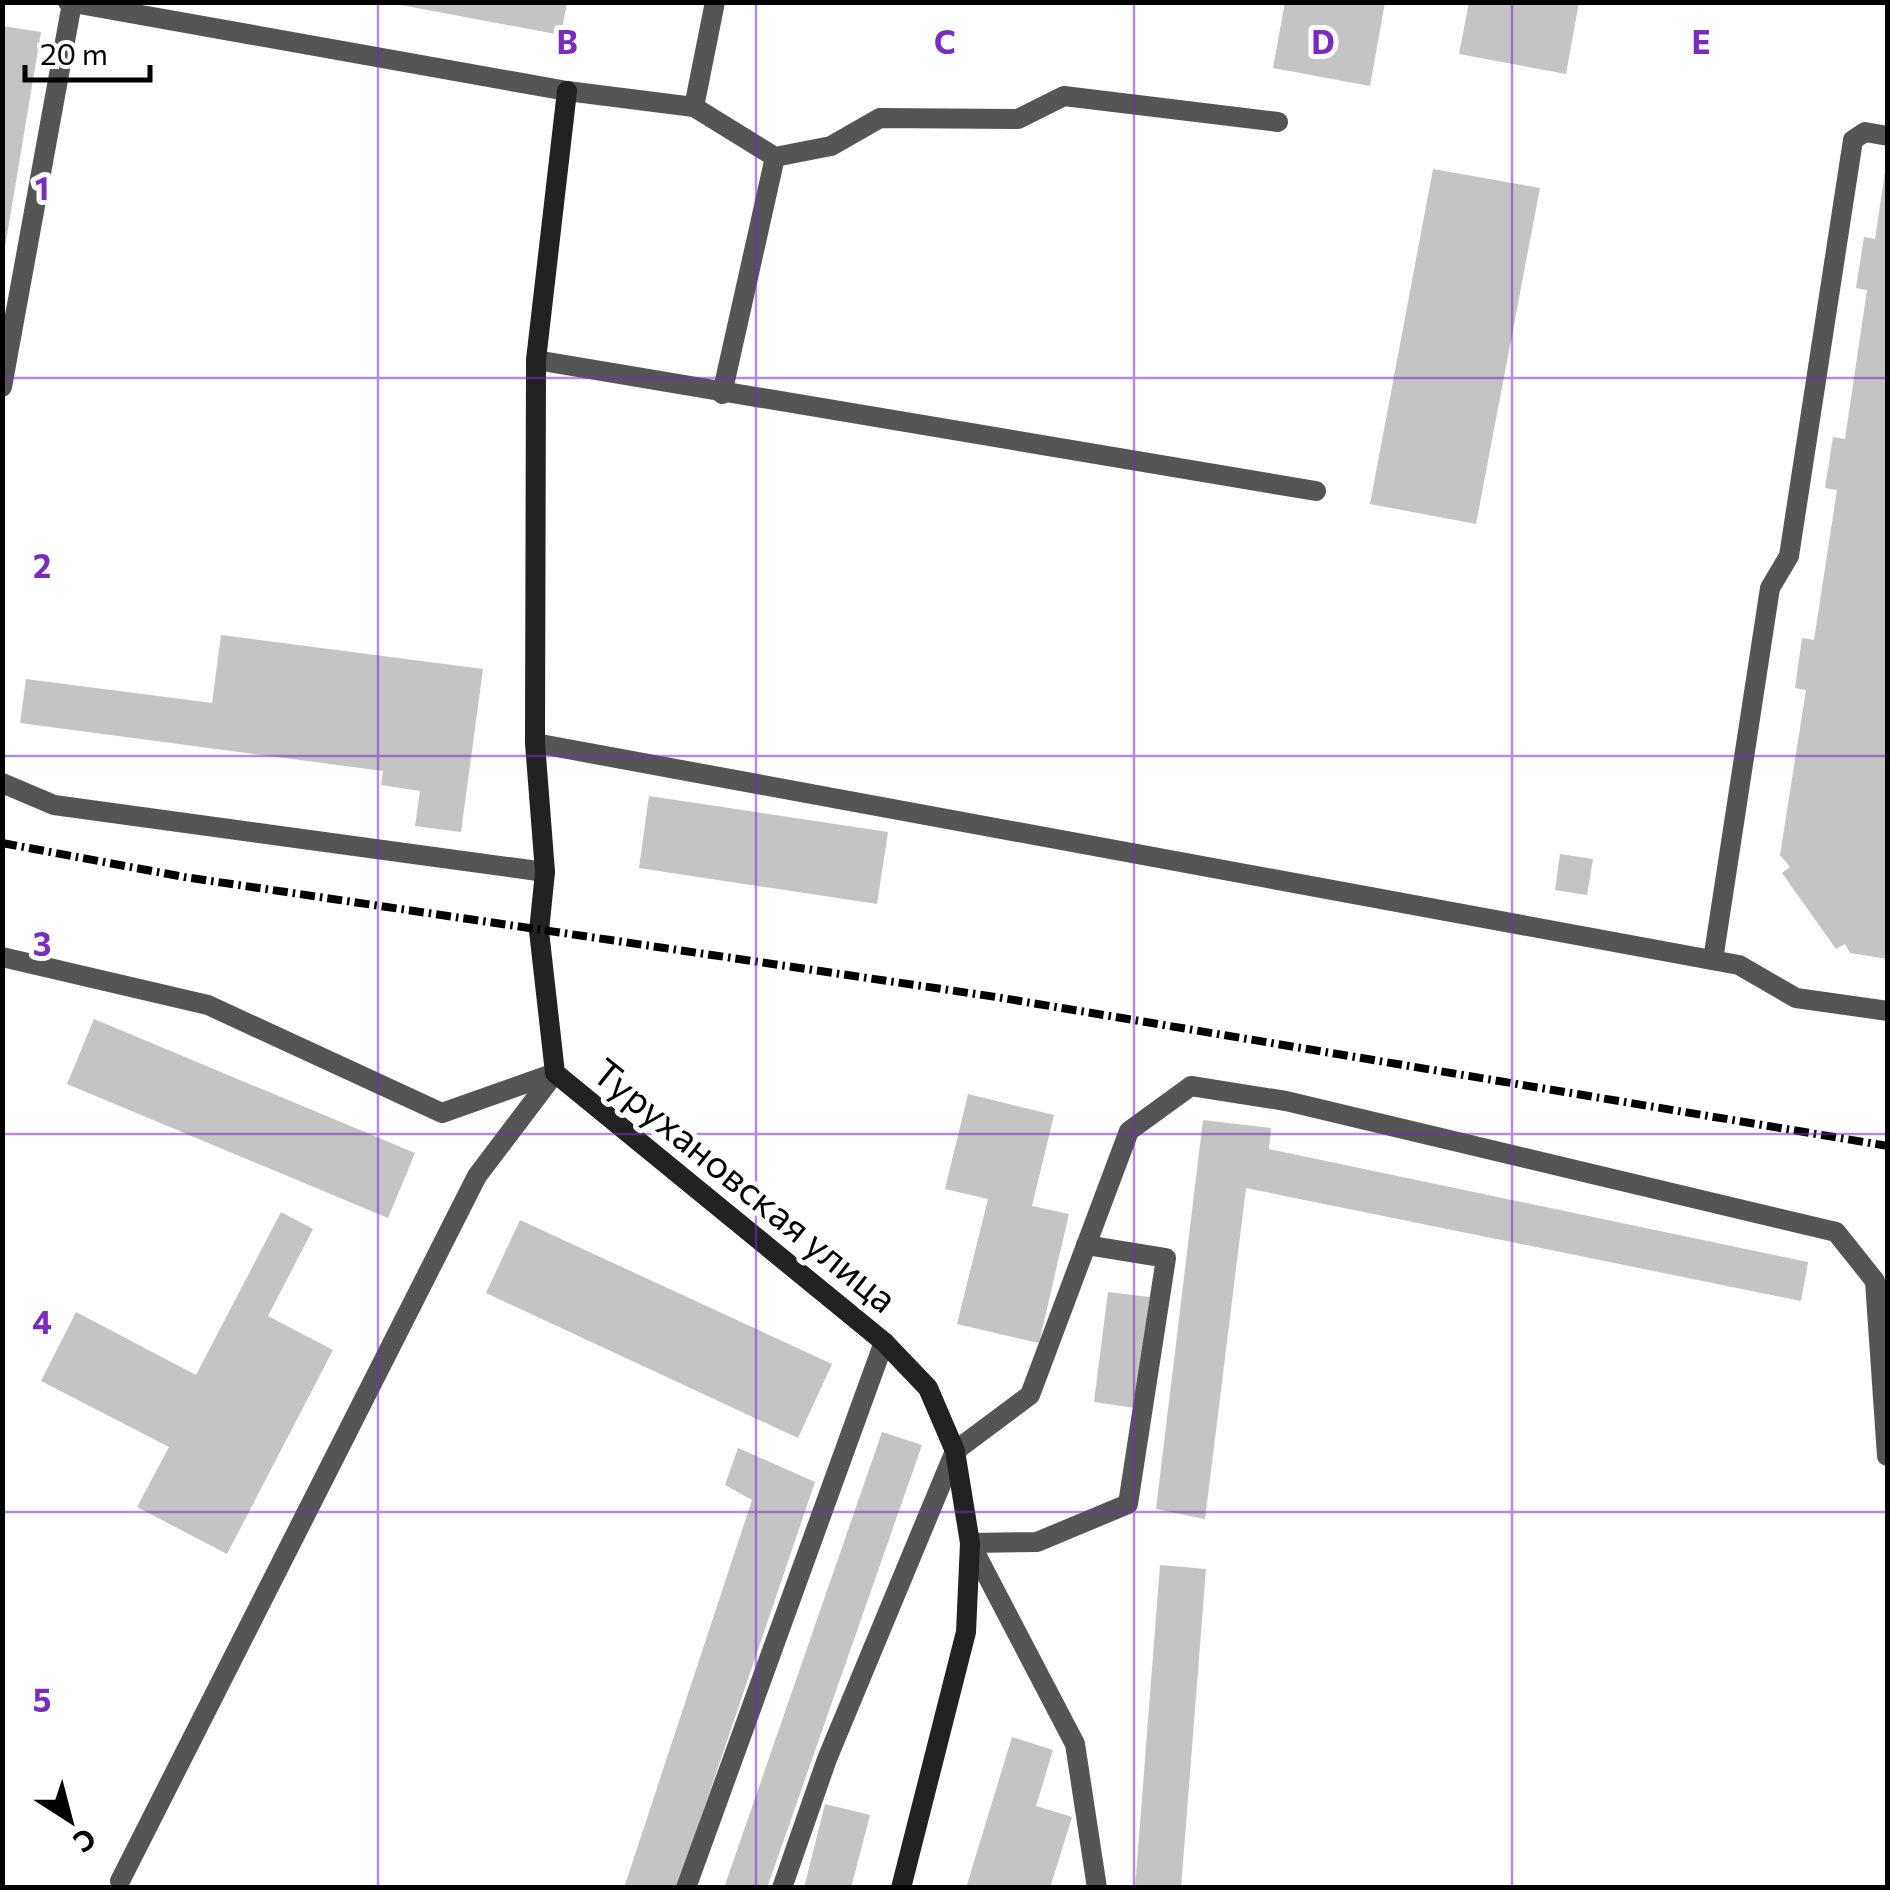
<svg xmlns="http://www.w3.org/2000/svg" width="1890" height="1890" font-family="Commissioner,sans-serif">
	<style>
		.building { fill: #c4c4c4 }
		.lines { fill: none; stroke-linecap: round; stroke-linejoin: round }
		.lane { stroke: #555; stroke-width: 20 }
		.street { stroke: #555; stroke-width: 20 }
		.secondary { stroke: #222; stroke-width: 20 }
		.rail { stroke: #000; stroke-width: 8; stroke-dasharray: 15 5 2.5 5; stroke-linecap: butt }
		.grid { fill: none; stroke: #7b2cbf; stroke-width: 2.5; stroke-opacity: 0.55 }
		.labels { text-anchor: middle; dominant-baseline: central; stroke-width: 10; stroke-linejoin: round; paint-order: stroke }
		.street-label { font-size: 38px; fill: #000; stroke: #fff }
		.grid-label { font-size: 32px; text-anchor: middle; font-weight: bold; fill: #7b2cbf; stroke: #fff; stroke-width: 10; stroke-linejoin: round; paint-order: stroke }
	</style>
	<rect width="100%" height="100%" fill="#fff"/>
	<!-- building -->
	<g class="building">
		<polygon points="385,2 567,2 561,35"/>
		<polygon points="1285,2 1385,2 1370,86 1273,68"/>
		<polygon points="1469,2 1579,2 1566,74 1459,54"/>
		<polygon points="2,26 41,32 5,247 2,247"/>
		<polygon points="1433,169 1540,188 1476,524 1370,504"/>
		<polygon points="1885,172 1885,780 1888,959 1850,953 1845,944 1836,949 1782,873 1790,867 1780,855 1806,690 1795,688 1802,638 1814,640 1837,490 1825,488 1833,437 1845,439 1867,290 1856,288 1864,237 1875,239"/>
		<polygon points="221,635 483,669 461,832 415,826 420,791 381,785 383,771 20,723 26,679 212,703"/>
		<polygon points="649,796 888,832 877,904 639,868"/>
		<polygon points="1560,854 1593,859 1587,895 1555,890"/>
		<polygon points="94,1019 415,1153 388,1218 67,1084"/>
		<polygon points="968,1094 1054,1115 1032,1206 1069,1214 1039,1343 957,1324 988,1199 945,1189"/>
		<polygon points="1203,1120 1271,1128 1269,1149 1808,1262 1801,1301 1246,1188 1205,1519 1156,1509"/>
		<polygon points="281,1212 313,1229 268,1316 333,1350 227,1554 137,1507 169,1447 41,1381 76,1312 196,1375"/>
		<polygon points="520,1220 832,1364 798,1438 486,1293"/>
		<polygon points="1108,1292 1150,1297 1135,1408 1094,1402"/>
		<polygon points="882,1432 922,1445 767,1888 724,1888"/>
		<polygon points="738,1448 815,1482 677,1888 624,1888 752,1500 725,1485"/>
		<polygon points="1160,1565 1206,1569 1181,1888 1135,1888"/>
		<polygon points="1012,1737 1053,1750 1036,1806 1072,1817 1050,1888 966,1888"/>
		<polygon points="825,1804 870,1815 851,1888 804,1888"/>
	</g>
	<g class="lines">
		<!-- lane -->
		<g class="lane">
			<polyline points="68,2 567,91"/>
			<polyline points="694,107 775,157 831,146 880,118 1018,119 1064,96 1278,122"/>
			<polyline points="536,360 1316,491"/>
			<polyline points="2,387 72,3"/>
			<polyline points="722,394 775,157"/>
			<polyline points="535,743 1739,965 1796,998 1888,1011"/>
			<polyline points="2,783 54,805 545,872"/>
			<polyline points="2,957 208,1005 442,1113 555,1073"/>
			<polyline points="1713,960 1770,588 1789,556 1853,140 1865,132 1888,136"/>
			<polyline points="1086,1245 1166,1258 1128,1504 1037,1542 970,1543 1075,1744 1097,1888"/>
			<polyline points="120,1881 477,1176 555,1073"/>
			<polyline points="686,1888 884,1342"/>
			<polyline points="782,1888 827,1759 955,1451 1030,1395 1129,1131 1191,1086 1286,1101 1836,1232 1875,1281 1887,1456"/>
		</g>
		<!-- street -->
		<polyline class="street" points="567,91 694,107 715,2"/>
		<!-- secondary -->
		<polyline class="secondary" points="567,91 536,360 535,743 545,872 539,931 555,1073 884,1342 928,1388 955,1451 970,1543 966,1632 901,1888"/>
		<!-- rail -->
		<polyline class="rail" points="2,843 184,877 996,997 1888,1146"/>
	</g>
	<!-- grid -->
	<path class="grid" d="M378,2V1888M756,2V1888M1134,2V1888M1512,2V1888M2,378H1888M2,756H1888M2,1134H1888M2,1512H1888"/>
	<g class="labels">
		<!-- street labels -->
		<g class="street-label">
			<text transform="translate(746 1184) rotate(39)">Турухановская улица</text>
		</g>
	</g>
	<g class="grid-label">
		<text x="567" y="54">B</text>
		<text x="945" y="54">C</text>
		<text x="1323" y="54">D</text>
		<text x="1701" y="54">E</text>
		<text x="42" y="200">1</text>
		<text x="42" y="578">2</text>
		<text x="42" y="956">3</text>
		<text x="42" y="1334">4</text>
		<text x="42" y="1712">5</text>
	</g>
	<!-- border -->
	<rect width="1890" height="1890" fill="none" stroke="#000000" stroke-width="10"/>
	<!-- north arrow -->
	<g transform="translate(70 1820) rotate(144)" stroke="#ffffff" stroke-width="8" paint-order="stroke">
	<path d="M0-8L18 38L0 25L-18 38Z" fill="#000000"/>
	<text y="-15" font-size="28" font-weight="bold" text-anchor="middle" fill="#000000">С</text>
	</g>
	<!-- scale -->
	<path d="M25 65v15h125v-15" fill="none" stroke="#000000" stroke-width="5"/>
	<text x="40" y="65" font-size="30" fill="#000000" stroke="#ffffff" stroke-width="8" paint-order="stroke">20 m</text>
</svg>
